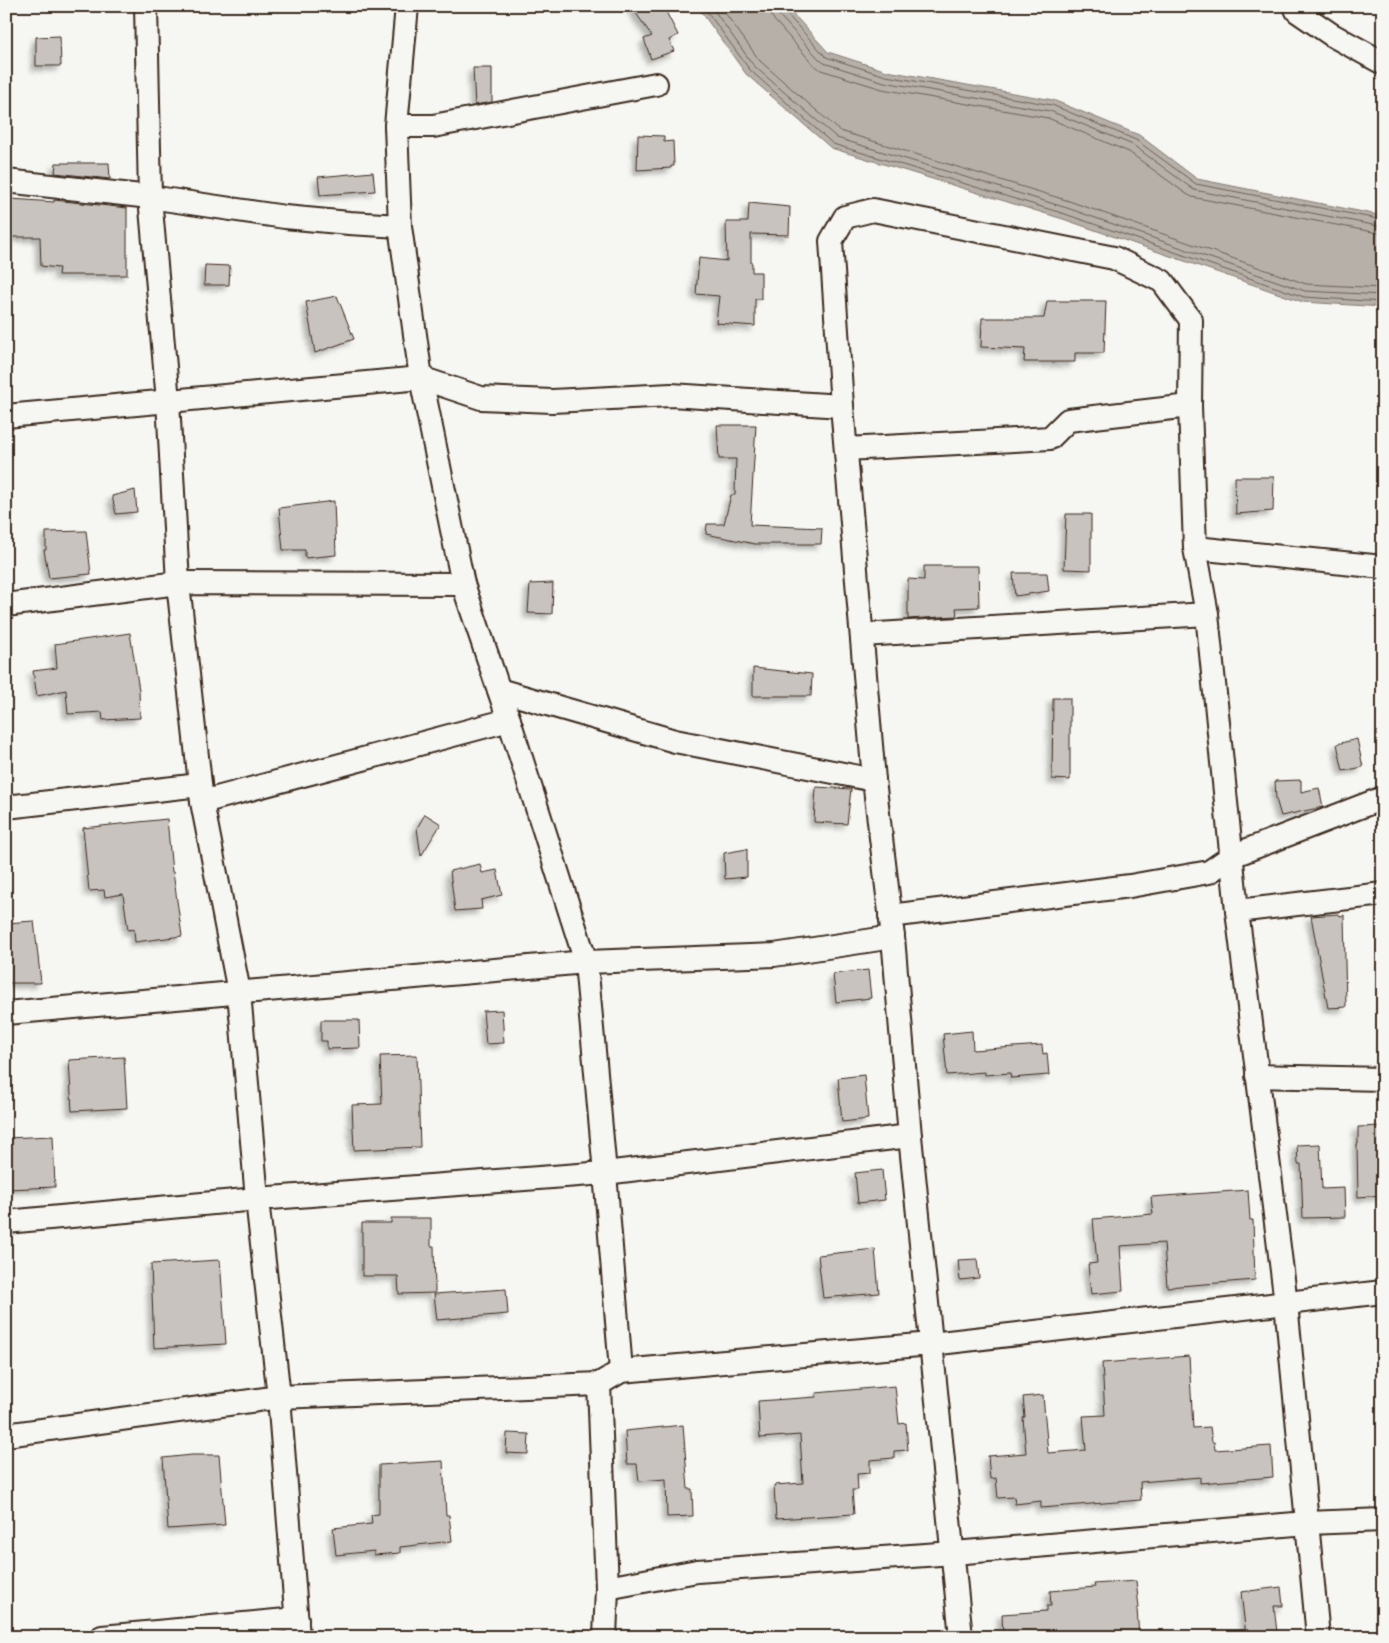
<svg xmlns="http://www.w3.org/2000/svg" width="1389" height="1643" viewBox="0 0 1389 1643" font-family="Sriracha,sans-serif">
  <defs>
    <filter id="shadow"><feDropShadow dx="-4.5" dy="4.5" stdDeviation="2.5" flood-color="#0004"/></filter>
  </defs>
  <rect width="100%" height="100%" fill="#f6f6f2"/>
  <filter id="ink" filterUnits="userSpaceOnUse"><feTurbulence type="fractalNoise" baseFrequency=".02" numOctaves="2"/><feDisplacementMap in="SourceGraphic" scale="10" xChannelSelector="R" yChannelSelector="G"/><feConvolveMatrix kernelMatrix="1 2 1 2 8 2 1 2 1" color-interpolation-filters="sRGB"/></filter>
  <g filter="url(#ink)">
    <path fill="#b6b0a9" stroke="#857a71" d="M 697,6 L 786,6 L 828,52 L 887,71 L 1053,100 L 1139,135 L 1197,179 L 1383,216 L 1383,307 L 1303,302 L 1063,219 L 831,148 L 746,74 Z"/>
    <g fill="none" stroke-linecap="round" stroke-linejoin="round">
      <g stroke="#6c6056" stroke-width="1">
        <path d="M 703,6 L 750,70 L 833,144 L 1065,214 L 1304,297 L 1383,302"/>
        <path d="M 711,6 L 754,66 L 837,138 L 1067,208 L 1305,291 L 1383,295"/>
        <path d="M 720,6 L 760,61 L 840,131 L 1069,201 L 1306,284 L 1383,288"/>
        <path d="M 769,6 L 770,13 L 774,20 L 814,65 L 821,70 L 882,89 L 1048,118 L 1129,152 L 1185,193 L 1192,197 L 1383,234"/>
        <path d="M 777,6 L 779,15 L 819,59 L 824,63 L 884,82 L 1050,111 L 1133,145 L 1194,190 L 1383,227"/>
        <path d="M 783,6 L 784,11 L 826,57 L 886,76 L 1052,105 L 1136,140 L 1196,184 L 1383,220"/>
      </g>
    </g>
    <g fill="#c8c3be" stroke="#3b2a1e" filter="url(#shadow)">
      <path d="M 631,6 L 663,6 L 678,35 L 669,40 L 674,51 L 651,59 L 644,39 L 652,36 Z"/>
      <path d="M 60,36 L 61,66 L 36,66 L 36,37 Z"/>
      <path d="M 473,68 L 492,68 L 492,102 L 475,105 Z"/>
      <path d="M 638,135 L 664,136 L 664,142 L 673,141 L 674,166 L 671,166 L 671,168 L 637,170 Z"/>
      <path d="M 56,163 L 109,163 L 110,179 L 55,173 Z"/>
      <path d="M 373,172 L 375,191 L 320,195 L 318,177 Z"/>
      <path d="M 11,199 L 54,202 L 54,200 L 127,208 L 127,275 L 58,275 L 59,268 L 41,266 L 40,237 L 11,237 Z"/>
      <path d="M 749,203 L 790,207 L 789,235 L 751,234 L 751,263 L 752,263 L 752,272 L 761,272 L 761,299 L 755,299 L 755,326 L 716,323 L 719,296 L 696,294 L 699,258 L 727,261 L 726,222 L 748,222 Z"/>
      <path d="M 205,265 L 230,266 L 229,285 L 204,285 Z"/>
      <path d="M 337,296 L 354,339 L 315,353 L 306,302 Z"/>
      <path d="M 1047,301 L 1106,301 L 1104,353 L 1075,353 L 1075,362 L 1024,362 L 1025,349 L 981,347 L 982,318 L 1044,318 Z"/>
      <path d="M 717,425 L 756,425 L 750,525 L 822,528 L 821,544 L 755,544 L 706,534 L 707,524 L 724,524 L 731,495 L 735,495 L 736,459 L 719,459 Z"/>
      <path d="M 1235,477 L 1274,477 L 1273,511 L 1236,514 Z"/>
      <path d="M 135,490 L 137,512 L 116,514 L 112,496 Z"/>
      <path d="M 334,501 L 336,555 L 305,558 L 305,550 L 283,550 L 279,508 Z"/>
      <path d="M 1066,514 L 1091,514 L 1091,570 L 1064,569 Z"/>
      <path d="M 86,531 L 91,574 L 49,578 L 44,550 L 46,550 L 46,532 Z"/>
      <path d="M 924,566 L 978,566 L 979,607 L 956,608 L 957,616 L 908,619 L 908,579 L 924,580 Z"/>
      <path d="M 1013,573 L 1047,573 L 1049,591 L 1015,596 Z"/>
      <path d="M 553,583 L 552,614 L 528,613 L 530,584 Z"/>
      <path d="M 130,633 L 139,690 L 140,718 L 103,720 L 102,712 L 68,714 L 66,690 L 37,696 L 33,671 L 57,668 L 55,644 Z"/>
      <path d="M 753,668 L 812,674 L 811,696 L 753,696 Z"/>
      <path d="M 1053,698 L 1070,698 L 1070,780 L 1052,779 Z"/>
      <path d="M 1357,739 L 1363,767 L 1343,771 L 1337,744 Z"/>
      <path d="M 1301,780 L 1301,792 L 1319,788 L 1323,807 L 1281,816 L 1276,799 L 1275,781 Z"/>
      <path d="M 816,787 L 851,789 L 847,824 L 814,822 Z"/>
      <path d="M 425,814 L 441,824 L 421,856 L 417,828 Z"/>
      <path d="M 167,819 L 172,872 L 173,872 L 182,936 L 135,942 L 134,929 L 128,930 L 123,894 L 105,897 L 104,890 L 89,891 L 83,828 Z"/>
      <path d="M 747,849 L 747,877 L 725,879 L 724,853 Z"/>
      <path d="M 480,864 L 482,873 L 497,870 L 502,895 L 481,900 L 482,909 L 455,911 L 450,871 Z"/>
      <path d="M 1339,914 L 1340,916 L 1344,915 L 1346,1007 L 1328,1008 L 1311,916 Z"/>
      <path d="M 34,921 L 41,983 L 6,983 L 6,923 Z"/>
      <path d="M 868,970 L 871,998 L 836,1002 L 833,974 Z"/>
      <path d="M 502,1010 L 504,1043 L 486,1044 L 483,1011 Z"/>
      <path d="M 321,1020 L 359,1020 L 360,1048 L 327,1049 L 327,1041 L 321,1041 Z"/>
      <path d="M 972,1031 L 973,1050 L 1042,1045 L 1043,1054 L 1047,1053 L 1049,1075 L 1011,1078 L 1010,1073 L 985,1075 L 985,1072 L 947,1075 L 943,1034 Z"/>
      <path d="M 417,1055 L 420,1147 L 354,1150 L 352,1105 L 382,1104 L 380,1056 Z"/>
      <path d="M 124,1057 L 127,1108 L 72,1111 L 69,1060 Z"/>
      <path d="M 864,1075 L 868,1119 L 842,1122 L 838,1078 Z"/>
      <path d="M 1383,1126 L 1383,1195 L 1358,1197 L 1357,1144 L 1358,1144 L 1358,1127 Z"/>
      <path d="M 53,1136 L 55,1187 L 7,1189 L 6,1138 Z"/>
      <path d="M 1320,1144 L 1322,1189 L 1344,1188 L 1345,1217 L 1303,1218 L 1301,1164 L 1298,1164 L 1297,1145 Z"/>
      <path d="M 882,1170 L 885,1200 L 858,1203 L 855,1173 Z"/>
      <path d="M 1248,1190 L 1250,1220 L 1253,1220 L 1255,1280 L 1167,1287 L 1164,1243 L 1120,1246 L 1123,1291 L 1091,1294 L 1088,1264 L 1097,1263 L 1093,1219 L 1153,1214 L 1151,1197 Z"/>
      <path d="M 391,1218 L 431,1218 L 431,1246 L 434,1246 L 435,1293 L 399,1294 L 398,1276 L 362,1276 L 362,1223 L 391,1223 Z"/>
      <path d="M 875,1249 L 879,1293 L 823,1298 L 818,1255 Z"/>
      <path d="M 977,1259 L 979,1278 L 960,1280 L 958,1260 Z"/>
      <path d="M 220,1260 L 226,1344 L 154,1348 L 151,1264 Z"/>
      <path d="M 506,1289 L 508,1314 L 437,1320 L 434,1294 Z"/>
      <path d="M 1189,1356 L 1193,1428 L 1210,1427 L 1212,1442 L 1214,1442 L 1215,1450 L 1271,1446 L 1273,1477 L 1200,1483 L 1200,1477 L 1140,1482 L 1141,1500 L 1041,1508 L 1041,1501 L 1015,1504 L 1014,1497 L 998,1498 L 996,1478 L 990,1479 L 988,1456 L 1026,1453 L 1023,1418 L 1025,1417 L 1023,1397 L 1043,1395 L 1048,1453 L 1086,1450 L 1083,1416 L 1105,1415 L 1102,1363 Z"/>
      <path d="M 895,1386 L 899,1424 L 906,1423 L 908,1450 L 894,1451 L 894,1458 L 870,1460 L 870,1473 L 857,1474 L 858,1490 L 852,1490 L 854,1514 L 776,1519 L 774,1485 L 803,1483 L 800,1435 L 760,1438 L 758,1401 L 816,1397 L 816,1393 Z"/>
      <path d="M 683,1425 L 688,1489 L 692,1489 L 693,1516 L 667,1517 L 666,1479 L 639,1481 L 637,1464 L 627,1464 L 625,1431 Z"/>
      <path d="M 507,1433 L 529,1434 L 528,1454 L 506,1453 Z"/>
      <path d="M 192,1455 L 219,1455 L 225,1525 L 168,1529 L 163,1458 Z"/>
      <path d="M 443,1461 L 446,1515 L 449,1515 L 452,1541 L 400,1547 L 400,1553 L 374,1555 L 374,1551 L 336,1555 L 333,1528 L 372,1524 L 371,1515 L 379,1514 L 379,1465 Z"/>
      <path d="M 1136,1581 L 1139,1608 L 1137,1609 L 1139,1637 L 1003,1637 L 1002,1614 L 1047,1611 L 1047,1606 L 1051,1606 L 1050,1591 L 1095,1587 L 1094,1584 Z"/>
      <path d="M 1281,1587 L 1283,1606 L 1274,1606 L 1277,1632 L 1246,1635 L 1241,1592 Z"/>
    </g>
    <g fill="none" stroke-linecap="round" stroke-linejoin="round">
      <g stroke="#3b2a1e" stroke-width="26">
        <g id="street">
          <path d="M 146,6 L 150,197 L 168,401 L 178,583 L 202,802 L 239,992 L 257,1199 L 279,1397 L 298,1637"/>
          <path d="M 1295,6 L 1297,11 L 1332,35 L 1383,63"/>
          <path d="M 396,126 L 433,126 L 656,84"/>
          <path d="M 6,181 L 150,197 L 285,217 L 349,223 L 400,226 L 396,126 L 407,6"/>
          <path d="M 400,226 L 421,378 L 463,584 L 509,720 L 586,962 L 605,1173 L 621,1371"/>
          <path d="M 6,416 L 421,378 L 481,398 L 552,401 L 671,395 L 842,406"/>
          <path d="M 846,449 L 1050,438 L 1068,420 L 1190,406"/>
          <path d="M 1195,548 L 1383,567"/>
          <path d="M 6,605 L 178,583 L 463,584"/>
          <path d="M 862,635 L 1207,614"/>
          <path d="M 499,690 L 675,741 L 874,780"/>
          <path d="M 202,802 L 509,720"/>
          <path d="M 6,807 L 200,785"/>
          <path d="M 1237,911 L 1383,894"/>
          <path d="M 890,916 L 1130,886 L 1209,872 L 1232,856 L 1383,798"/>
          <path d="M 6,1013 L 586,962 L 774,955 L 893,937"/>
          <path d="M 1257,1076 L 1383,1079"/>
          <path d="M 6,1222 L 257,1199 L 605,1173 L 910,1136"/>
          <path d="M 599,1384 L 607,1588 L 605,1637"/>
          <path d="M 6,1435 L 279,1397 L 599,1384 L 621,1371 L 931,1344 L 1383,1292"/>
          <path d="M 607,1588 L 697,1571 L 954,1553 L 1307,1523 L 1383,1520"/>
          <path d="M 102,1637 L 297,1619"/>
          <path d="M 961,1637 L 910,1136 L 893,937 L 874,780 L 842,406 L 831,241 L 845,217 L 873,210 L 1114,258 L 1162,281 L 1191,320 L 1190,406 L 1195,548 L 1207,614 L 1237,911 L 1286,1303 L 1318,1637"/>
        </g>
      </g>
      <use href="#street" stroke="#f6f6f2" stroke-width="22"/>
    </g>
  </g>
  <rect width="1389" height="1643" fill="none" stroke="#f6f6f2" stroke-width="25"/>
  <rect x="12" y="12" width="1364" height="1618" fill="none" stroke="#3b2a1e" stroke-width="2" filter="url(#ink)"/>
</svg>
